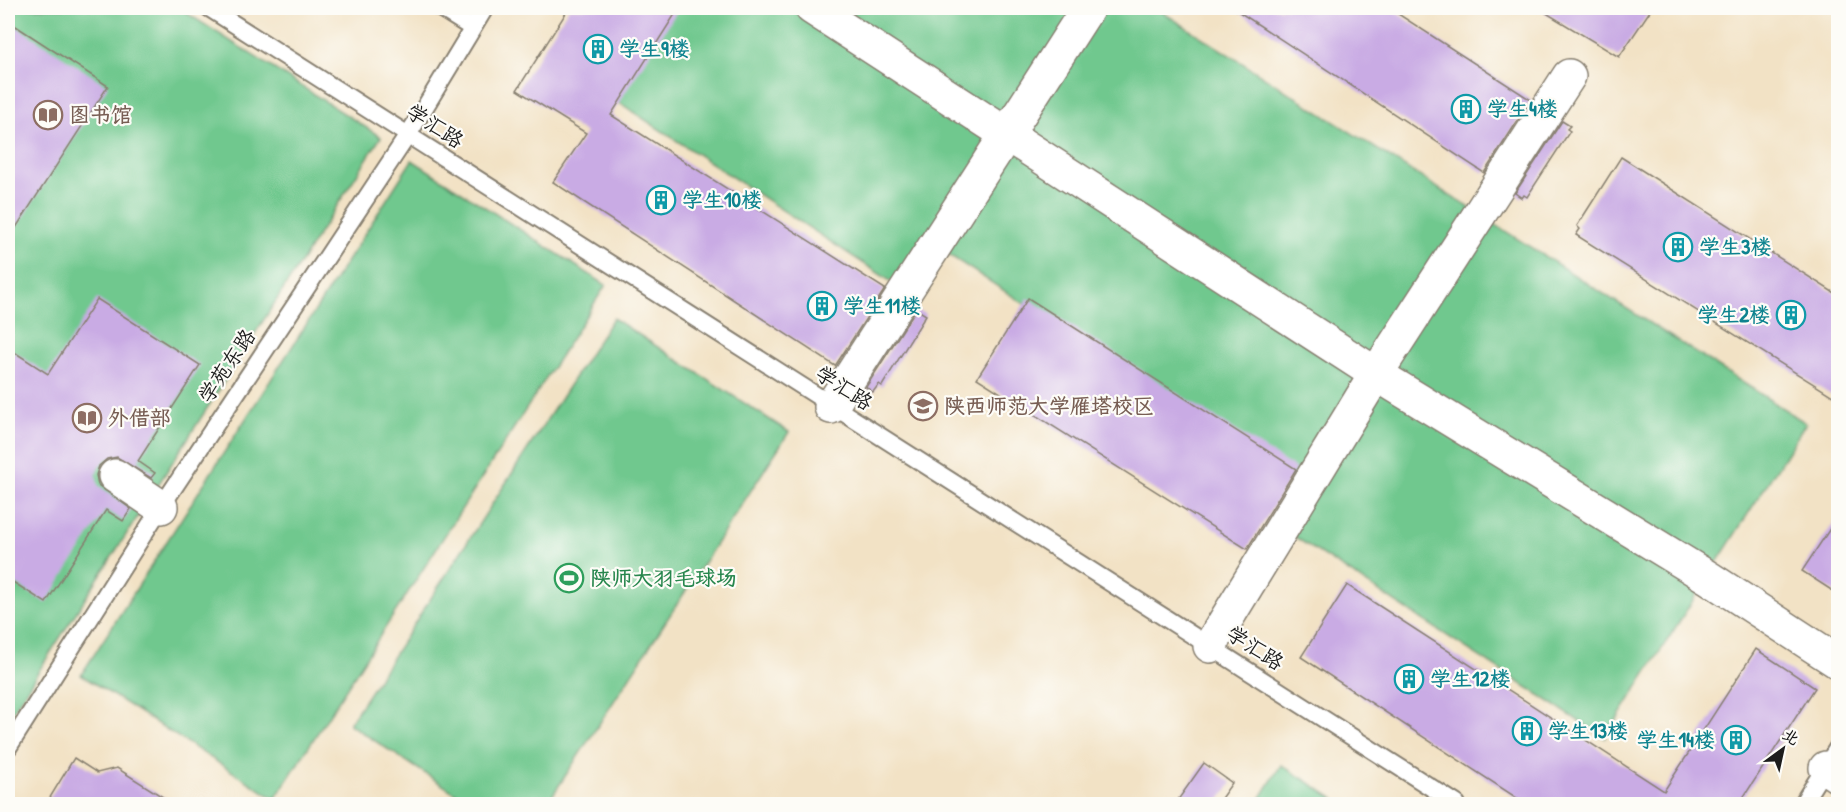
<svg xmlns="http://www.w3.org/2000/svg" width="1846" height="812" viewBox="0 0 1846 812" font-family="'Patrick Hand','LXGW WenKai TC',sans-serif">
  <rect width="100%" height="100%" fill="#fdfcf7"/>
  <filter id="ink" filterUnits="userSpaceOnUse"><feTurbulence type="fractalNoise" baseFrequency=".0167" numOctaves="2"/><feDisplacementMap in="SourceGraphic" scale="12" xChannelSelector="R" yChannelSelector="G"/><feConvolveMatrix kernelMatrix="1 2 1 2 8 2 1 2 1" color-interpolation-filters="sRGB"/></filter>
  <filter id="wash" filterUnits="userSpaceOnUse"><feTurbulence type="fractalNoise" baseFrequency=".008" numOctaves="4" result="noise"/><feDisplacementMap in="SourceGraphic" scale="24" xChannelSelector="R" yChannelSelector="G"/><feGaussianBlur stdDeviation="1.35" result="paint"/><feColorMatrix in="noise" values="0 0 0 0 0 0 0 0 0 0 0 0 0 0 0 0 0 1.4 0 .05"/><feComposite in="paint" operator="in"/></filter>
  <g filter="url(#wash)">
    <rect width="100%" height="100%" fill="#f2e2c5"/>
    <g fill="#70c88e" stroke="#467255" stroke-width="1.5">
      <path d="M 8,8 L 179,8 L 381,137 L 8,719 Z"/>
      <path d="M 636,8 L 1156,8 L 1806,423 L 1605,738 L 1281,528 L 1307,488 L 937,247 L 907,292 L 589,83 Z"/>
      <path d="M 412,160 L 606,285 L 275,799 L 81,675 Z"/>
      <path d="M 613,318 L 789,432 L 547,804 L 472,804 L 349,724 Z"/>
      <path d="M 1281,765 L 1343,804 L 1257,804 Z"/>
    </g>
    <g id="blocks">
      <g fill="#c9abe4">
        <path d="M 569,8 L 679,8 L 611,115 L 885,289 L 835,366 L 553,182 L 586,133 L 517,90 Z"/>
        <path d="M 1233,8 L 1389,8 L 1531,100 L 1484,173 Z"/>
        <path d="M 1538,8 L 1652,8 L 1619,57 Z"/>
        <path d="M 8,21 L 108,86 L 8,240 Z"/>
        <path d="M 1562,121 L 1570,126 L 1567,129 L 1570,131 L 1527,197 L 1524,195 L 1522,198 L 1515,193 Z"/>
        <path d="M 1621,157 L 1839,296 L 1839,400 L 1576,235 L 1580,229 L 1577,226 Z"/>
        <path d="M 1028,298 L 1296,469 L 1247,549 L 977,378 Z"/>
        <path d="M 97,299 L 200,365 L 138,461 L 155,473 L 151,478 L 117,457 L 107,459 L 99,466 L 96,475 L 98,485 L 131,509 L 123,521 L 106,510 L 46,603 L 8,579 L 8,348 L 48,374 Z"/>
        <path d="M 916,309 L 926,315 L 882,386 L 879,384 L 873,392 L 866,387 Z"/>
        <path d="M 1839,515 L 1839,595 L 1802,571 Z"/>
        <path d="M 1347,585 L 1664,791 L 1756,649 L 1815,688 L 1739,804 L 1526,804 L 1301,657 Z"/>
        <path d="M 74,758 L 97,773 L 117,768 L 174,804 L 46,804 Z"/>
        <path d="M 1204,763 L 1232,783 L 1217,804 L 1175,804 Z"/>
      </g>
    </g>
  </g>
  <g filter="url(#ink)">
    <use href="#blocks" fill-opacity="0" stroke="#877f70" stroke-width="1.5"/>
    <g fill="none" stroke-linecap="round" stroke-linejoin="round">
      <g stroke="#877f70" stroke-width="20">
        <g id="lane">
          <path d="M 209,8 L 1457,804"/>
          <path d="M 440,8 L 472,28"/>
          <path d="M 8,748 L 161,507 L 408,135 L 485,8"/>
          <path d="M 1802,804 L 1838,747"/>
        </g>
      </g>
      <g stroke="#877f70" stroke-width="36">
        <g id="street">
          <path d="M 812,8 L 1376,374 L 1709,578 L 1838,662"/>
          <path d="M 831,407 L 1088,8"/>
          <path d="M 115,476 L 161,507"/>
          <path d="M 1210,646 L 1376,374 L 1569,76"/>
          <path d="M 1826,768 L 1838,776"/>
        </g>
      </g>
      <use href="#lane" stroke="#fff" stroke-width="16"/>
      <use href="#street" stroke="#fff" stroke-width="33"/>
    </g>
  </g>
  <defs>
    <g id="building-ring" transform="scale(1.5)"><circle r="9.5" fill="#fdfcf7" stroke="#0f9aa8" stroke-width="1.5"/><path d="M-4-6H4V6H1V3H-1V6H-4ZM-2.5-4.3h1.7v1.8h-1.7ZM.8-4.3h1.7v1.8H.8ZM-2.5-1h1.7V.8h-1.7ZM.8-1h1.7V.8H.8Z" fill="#0f9aa8"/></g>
    <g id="library-ring" transform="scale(1.5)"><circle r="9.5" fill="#fdfcf7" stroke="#8d6e63" stroke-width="1.5"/><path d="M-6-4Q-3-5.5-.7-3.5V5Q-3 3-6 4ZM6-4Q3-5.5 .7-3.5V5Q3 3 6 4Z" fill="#8d6e63"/></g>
    <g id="university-ring" transform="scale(1.5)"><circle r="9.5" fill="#fdfcf7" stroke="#8d6e63" stroke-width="1.5"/><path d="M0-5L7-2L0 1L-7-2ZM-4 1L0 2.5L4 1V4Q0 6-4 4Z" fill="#8d6e63"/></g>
    <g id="stadium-ring" transform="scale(1.5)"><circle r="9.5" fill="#fdfcf7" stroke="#2e9e5b" stroke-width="1.5"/><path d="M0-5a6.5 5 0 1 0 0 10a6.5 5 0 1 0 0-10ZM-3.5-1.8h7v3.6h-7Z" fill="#2e9e5b"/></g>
  </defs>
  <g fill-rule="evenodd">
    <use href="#building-ring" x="598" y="49"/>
    <use href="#building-ring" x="1466" y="109"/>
    <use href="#library-ring" x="48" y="115"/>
    <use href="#building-ring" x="661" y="200"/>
    <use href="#building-ring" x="1678" y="247"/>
    <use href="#building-ring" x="822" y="306"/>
    <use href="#building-ring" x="1791" y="315"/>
    <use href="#university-ring" x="923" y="406"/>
    <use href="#library-ring" x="87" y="418"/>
    <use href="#stadium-ring" x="569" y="578"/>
    <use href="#building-ring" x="1409" y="679"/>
    <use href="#building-ring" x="1527" y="731"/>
    <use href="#building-ring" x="1736" y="740"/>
  </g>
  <g text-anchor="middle" stroke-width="4.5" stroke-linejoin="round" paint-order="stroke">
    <g font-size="21" font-weight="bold" fill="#0d838f" stroke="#fdfcf7" text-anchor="start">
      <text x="619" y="56">学生9楼</text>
      <text x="1487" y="116">学生4楼</text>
      <text x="682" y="207">学生10楼</text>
      <text x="1699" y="254">学生3楼</text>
      <text x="843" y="313">学生11楼</text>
      <text x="1770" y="322" text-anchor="end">学生2楼</text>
      <text x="1430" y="686">学生12楼</text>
      <text x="1548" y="738">学生13楼</text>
      <text x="1715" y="747" text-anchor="end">学生14楼</text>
    </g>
    <g font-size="21" font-weight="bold" fill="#785e54" stroke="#fdfcf7" text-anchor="start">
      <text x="69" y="122">图书馆</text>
      <text x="944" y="413">陕西师范大学雁塔校区</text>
      <text x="108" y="425">外借部</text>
    </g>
    <g font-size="21" fill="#1c1c1c" stroke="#fdfcf7">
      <text transform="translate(435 126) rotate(33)" y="7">学汇路</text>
      <text transform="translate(227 366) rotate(-56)" y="7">学苑东路</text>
      <text transform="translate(844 388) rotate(33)" y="7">学汇路</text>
      <text transform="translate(1255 648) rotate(33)" y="7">学汇路</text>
    </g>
    <g font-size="21" font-weight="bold" fill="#27864d" stroke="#fdfcf7" text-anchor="start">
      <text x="590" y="585">陕师大羽毛球场</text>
    </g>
  </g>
  <rect width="1846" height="812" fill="none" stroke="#fdfcf7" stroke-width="30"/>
  <g transform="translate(1783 749) rotate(33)" stroke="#fdfcf7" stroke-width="4.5" paint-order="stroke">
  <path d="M0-4.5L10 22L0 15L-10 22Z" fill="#1c1c1c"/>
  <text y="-9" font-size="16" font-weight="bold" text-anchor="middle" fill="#1c1c1c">北</text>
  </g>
</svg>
